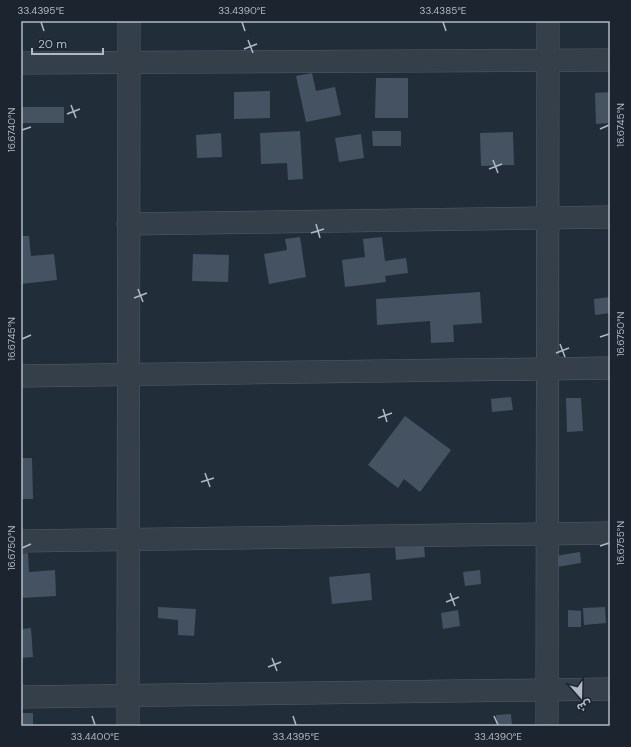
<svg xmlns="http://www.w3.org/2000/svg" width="631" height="747" viewBox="0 0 631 747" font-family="'DM Sans','Noto Sans Arabic',sans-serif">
  <rect width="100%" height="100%" fill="#222d3a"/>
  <g fill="#455261">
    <path d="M 312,73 L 316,91 L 335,87 L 341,115 L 306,122 L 296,76 Z"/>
    <path d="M 376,78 L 408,78 L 408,118 L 375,118 Z"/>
    <path d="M 270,91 L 270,118 L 234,119 L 234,92 Z"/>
    <path d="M 610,92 L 610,123 L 596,124 L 595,93 Z"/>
    <rect x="21" y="107" width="43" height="16"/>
    <path d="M 300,131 L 303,179 L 288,180 L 287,163 L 261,164 L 260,133 Z"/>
    <path d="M 372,131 L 401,131 L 401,146 L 373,146 Z"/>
    <path d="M 513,132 L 514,165 L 481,166 L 480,133 Z"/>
    <path d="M 221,133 L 222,157 L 197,158 L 196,135 Z"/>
    <path d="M 361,134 L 364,158 L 339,162 L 335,138 Z"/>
    <path d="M 21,236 L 29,236 L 31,256 L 54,254 L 57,280 L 21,284 Z"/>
    <path d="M 300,237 L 306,277 L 269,284 L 264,254 L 287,250 L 285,239 Z"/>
    <path d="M 382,237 L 385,261 L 406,258 L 408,273 L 385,276 L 386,282 L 345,287 L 342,260 L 365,257 L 363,239 Z"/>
    <path d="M 193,254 L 229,255 L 228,282 L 192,281 Z"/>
    <path d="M 480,292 L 482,323 L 453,325 L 454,342 L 431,343 L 430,321 L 377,325 L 376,299 Z"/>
    <path d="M 610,297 L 610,313 L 595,315 L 594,299 Z"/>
    <path d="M 511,397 L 513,410 L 492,412 L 491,399 Z"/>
    <path d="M 566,398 L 581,398 L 583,431 L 567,432 Z"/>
    <path d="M 405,416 L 451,450 L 420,492 L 404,479 L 398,488 L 368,465 Z"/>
    <path d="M 21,458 L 32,458 L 33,499 L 21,499 Z"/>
    <path d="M 424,545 L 425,557 L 396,560 L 395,547 Z"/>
    <path d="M 580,552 L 581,563 L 557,567 L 555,556 Z"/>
    <path d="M 28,553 L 29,572 L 55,570 L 56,596 L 21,598 L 21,554 Z"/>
    <path d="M 480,570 L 481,584 L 465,586 L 463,572 Z"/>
    <path d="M 370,573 L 372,600 L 332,604 L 329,577 Z"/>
    <path d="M 158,607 L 196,609 L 194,636 L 178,635 L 178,620 L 158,618 Z"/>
    <path d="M 605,607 L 606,623 L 584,625 L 583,608 Z"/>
    <path d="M 458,610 L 460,626 L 443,629 L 441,613 Z"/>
    <path d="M 568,610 L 581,611 L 581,627 L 568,627 Z"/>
    <path d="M 31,628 L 33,657 L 21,658 L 21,629 Z"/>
    <rect x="21" y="713" width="12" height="13"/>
    <path d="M 511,714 L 512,726 L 497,726 L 496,715 Z"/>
  </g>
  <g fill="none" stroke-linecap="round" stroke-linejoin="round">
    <g stroke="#535c68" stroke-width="23">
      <g id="minor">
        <path d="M 21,63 L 610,60"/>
        <path d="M 128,224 L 610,217"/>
        <path d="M 21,376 L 610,368"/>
        <path d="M 21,541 L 610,533"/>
        <path d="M 21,697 L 610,689"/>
        <path d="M 128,726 L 129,21"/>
        <path d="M 547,726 L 548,21"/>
      </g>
    </g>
    <use href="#minor" stroke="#353f4a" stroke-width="22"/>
  </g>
  <path fill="none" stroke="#b0b9c6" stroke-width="1.5" d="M 41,22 L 44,31M 242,22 L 245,31M 443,22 L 446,31M 248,40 L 253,53M 244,49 L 257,44M 71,105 L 76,118M 67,114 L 80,109M 600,129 L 609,125M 22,130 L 31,127M 493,160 L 498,173M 489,169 L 502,164M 316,224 L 320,238M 311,233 L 324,229M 138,289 L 143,302M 134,298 L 147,293M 600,337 L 609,334M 22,339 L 31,335M 560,344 L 565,357M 556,353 L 569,348M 383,409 L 387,422M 378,418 L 392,413M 205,473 L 210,487M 201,482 L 214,478M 600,546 L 609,543M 22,548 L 31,544M 450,593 L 455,606M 446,602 L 459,597M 272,658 L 277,671M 268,667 L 281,662M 92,716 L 95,725M 293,716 L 296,725M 494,716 L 498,725"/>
  <rect width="631" height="747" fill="none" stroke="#1b242f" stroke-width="44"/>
  <g transform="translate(581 697) rotate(160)" stroke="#1b242f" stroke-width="3" paint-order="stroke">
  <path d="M0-3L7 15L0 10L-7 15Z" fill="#b0b9c6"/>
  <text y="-6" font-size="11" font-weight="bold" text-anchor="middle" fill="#b0b9c6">ش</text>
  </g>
  <path d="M32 48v6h71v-6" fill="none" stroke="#b0b9c6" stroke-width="2"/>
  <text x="38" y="48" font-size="12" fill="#b0b9c6" stroke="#1b242f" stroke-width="3" paint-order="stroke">20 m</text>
  <rect x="22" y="22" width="587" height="703" fill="none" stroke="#b0b9c6" stroke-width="1.5"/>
  <g font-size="10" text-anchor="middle" fill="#b0b9c6">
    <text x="41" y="14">33.4395°E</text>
    <text x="242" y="14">33.4390°E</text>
    <text x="443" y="14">33.4385°E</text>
    <text transform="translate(620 125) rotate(-90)" y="4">16.6745°N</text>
    <text transform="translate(11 130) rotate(-90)" y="4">16.6740°N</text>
    <text transform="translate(620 334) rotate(-90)" y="4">16.6750°N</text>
    <text transform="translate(11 339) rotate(-90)" y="4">16.6745°N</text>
    <text transform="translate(620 543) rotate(-90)" y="4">16.6755°N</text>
    <text transform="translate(11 548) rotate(-90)" y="4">16.6750°N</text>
    <text x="95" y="740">33.4400°E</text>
    <text x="296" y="740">33.4395°E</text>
    <text x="498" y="740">33.4390°E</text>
  </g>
</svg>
